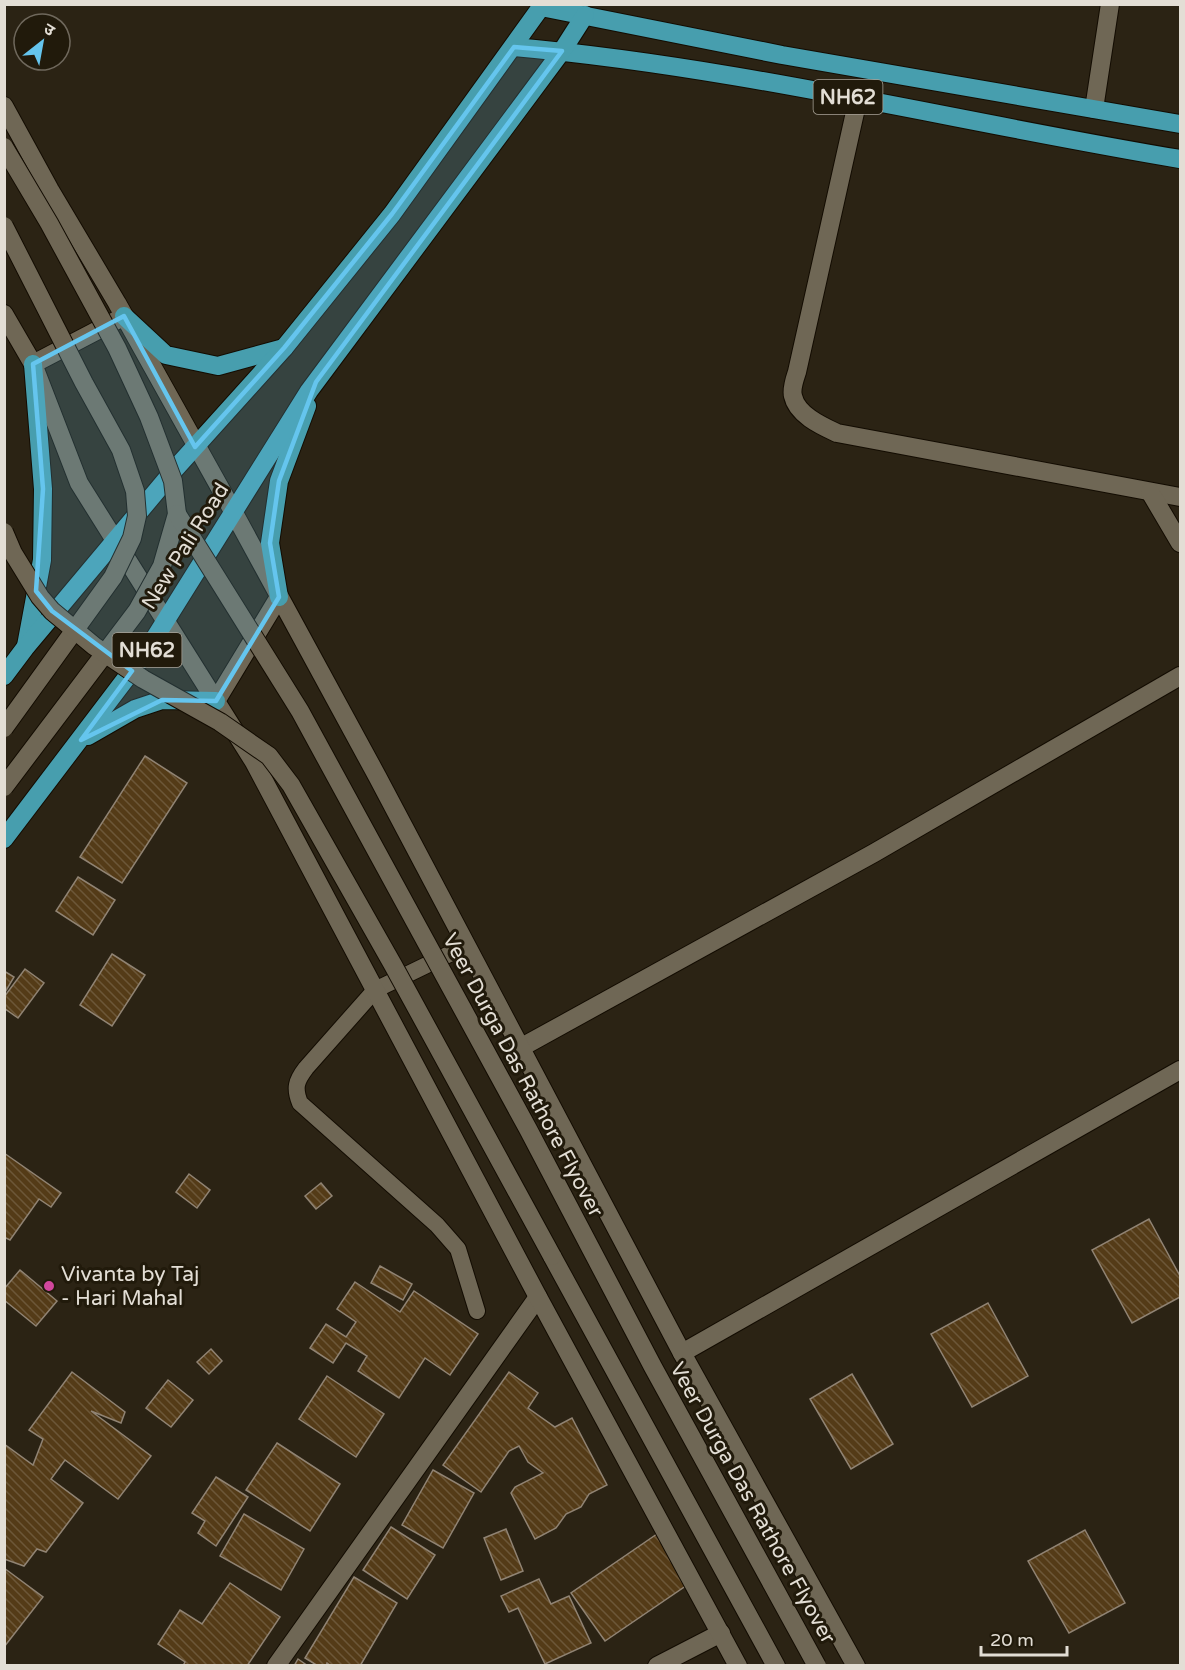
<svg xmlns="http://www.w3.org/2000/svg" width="1185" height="1670" viewBox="0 0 1185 1670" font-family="'Varela Round','Noto Sans Devanagari',sans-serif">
  <defs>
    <pattern id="building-back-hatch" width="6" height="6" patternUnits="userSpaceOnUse" patternTransform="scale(1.5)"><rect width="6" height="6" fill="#543b17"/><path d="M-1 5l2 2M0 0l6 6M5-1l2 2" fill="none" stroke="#6c5738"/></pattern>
  </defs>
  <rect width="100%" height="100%" fill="#2b2314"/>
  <g fill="url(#building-back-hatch)" stroke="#908373" stroke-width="1.5">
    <path d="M 145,756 L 187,783 L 122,883 L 80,857 Z"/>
    <path d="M 78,877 L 115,900 L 93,935 L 56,911 Z"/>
    <path d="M 112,954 L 145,975 L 112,1026 L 80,1005 Z"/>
    <path d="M 25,969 L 44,983 L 18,1018 L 4,1008 L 4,997 Z"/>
    <path d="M 4,971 L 14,977 L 4,994 Z"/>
    <path d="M 4,1153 L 61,1193 L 51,1207 L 39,1199 L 10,1240 L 4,1237 Z"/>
    <path d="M 189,1174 L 210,1190 L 197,1208 L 176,1192 Z"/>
    <path d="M 321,1183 L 332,1196 L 316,1209 L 305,1196 Z"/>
    <path d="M 1149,1219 L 1180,1276 L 1180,1297 L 1132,1323 L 1092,1250 Z"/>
    <path d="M 380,1266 L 412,1284 L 403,1300 L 371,1283 Z"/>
    <path d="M 20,1270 L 57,1301 L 36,1326 L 4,1300 L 4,1289 Z"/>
    <path d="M 355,1282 L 400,1312 L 414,1291 L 478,1334 L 450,1375 L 425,1358 L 399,1398 L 358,1371 L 367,1356 L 346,1343 L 333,1363 L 310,1348 L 326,1324 L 346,1337 L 356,1322 L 337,1309 Z"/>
    <path d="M 988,1303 L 1028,1376 L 972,1407 L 931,1334 Z"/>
    <path d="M 211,1349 L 222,1361 L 209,1374 L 197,1362 Z"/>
    <path d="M 72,1372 L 125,1412 L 121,1423 L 91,1411 L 151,1456 L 118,1499 L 65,1460 L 51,1479 L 83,1503 L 46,1552 L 37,1549 L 24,1566 L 4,1559 L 4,1444 L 33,1465 L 43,1439 L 29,1430 Z"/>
    <path d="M 509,1372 L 538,1393 L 528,1408 L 555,1427 L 572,1418 L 607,1485 L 589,1494 L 581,1507 L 566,1514 L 556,1528 L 535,1539 L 511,1493 L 515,1487 L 543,1473 L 528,1462 L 519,1446 L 509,1451 L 481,1492 L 443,1465 Z"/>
    <path d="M 852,1374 L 893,1444 L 851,1469 L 810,1399 Z"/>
    <path d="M 327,1376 L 384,1414 L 356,1457 L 299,1419 Z"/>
    <path d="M 168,1380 L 193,1400 L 171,1427 L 146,1408 Z"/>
    <path d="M 277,1443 L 340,1484 L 310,1531 L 246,1490 Z"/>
    <path d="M 433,1470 L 474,1493 L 443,1548 L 402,1525 Z"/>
    <path d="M 216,1477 L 248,1497 L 216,1546 L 198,1533 L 205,1521 L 192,1513 Z"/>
    <path d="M 244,1514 L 304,1549 L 281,1590 L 220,1556 Z"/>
    <path d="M 391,1527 L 435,1555 L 407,1599 L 363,1570 Z"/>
    <path d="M 506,1529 L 523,1571 L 501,1580 L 484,1538 Z"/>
    <path d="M 1085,1530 L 1125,1603 L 1069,1633 L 1028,1561 Z"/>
    <path d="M 657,1534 L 690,1583 L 605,1641 L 571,1593 Z"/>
    <path d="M 4,1568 L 43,1597 L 4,1647 Z"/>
    <path d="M 354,1577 L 397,1603 L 360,1666 L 331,1666 L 327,1663 L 326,1666 L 318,1666 L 305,1658 Z"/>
    <path d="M 539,1579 L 551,1604 L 569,1596 L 591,1643 L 545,1664 L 518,1608 L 509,1612 L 501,1596 Z"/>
    <path d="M 230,1583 L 280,1617 L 247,1666 L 185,1666 L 184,1664 L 185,1662 L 158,1644 L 180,1610 L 202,1624 Z"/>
    <path d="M 298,1659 L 308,1666 L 294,1666 Z"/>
  </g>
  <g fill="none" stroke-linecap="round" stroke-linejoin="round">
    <g stroke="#130c02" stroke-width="18">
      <path id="lane" d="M 466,946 L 375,990 L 306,1068 C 296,1081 294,1088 300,1103 L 437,1225 L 458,1249 L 477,1311"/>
    </g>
    <g stroke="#130c02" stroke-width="20">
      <g id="street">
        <path d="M 858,99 L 797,372 C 795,378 791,389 793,396 C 797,415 822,426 837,433 L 1180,497"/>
        <path d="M 1094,109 L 1110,4"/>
        <path d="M 1150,492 L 1180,543"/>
        <path d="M 520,1048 L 874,853 L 1180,676"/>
        <path d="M 682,1353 L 1180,1070"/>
        <path d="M 276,1666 L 538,1297"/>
        <path d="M 657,1666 L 721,1633"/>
      </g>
    </g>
    <g stroke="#130c02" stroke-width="20">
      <g id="secondary">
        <path d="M 4,106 L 50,190 L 117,303 L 234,513 L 377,776 L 682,1353 L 856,1666"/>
        <path d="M 4,314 L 33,364 L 79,483 L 254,762 L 538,1297 L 738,1666"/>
        <path d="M 33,364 L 119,319"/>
        <path d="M 216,701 L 279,597"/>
        <path d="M 552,1256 L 776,1666"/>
      </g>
    </g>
    <g stroke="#130c02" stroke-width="20">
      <g id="highway">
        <path d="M 514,47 C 739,67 958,122 1180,159"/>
        <path d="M 124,316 L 166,355 L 218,366 L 284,348"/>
        <path d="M 279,597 L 270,543 L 279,481 L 307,406"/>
        <path d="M 26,646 L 42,560 L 43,489 L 33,364"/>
        <path d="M 4,676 L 25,648 L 175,469 L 284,348 L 392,214 L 541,7 L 782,55 L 1180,124"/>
        <path d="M 88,736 L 135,709 L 162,700 L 216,701"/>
        <path d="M 4,839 L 146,652 L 309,391 L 562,51 L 585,15"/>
      </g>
    </g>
    <use href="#lane" stroke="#6f6755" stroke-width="16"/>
    <use href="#street" stroke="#6f6755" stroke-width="18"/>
    <use href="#secondary" stroke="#6f6755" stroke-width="18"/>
    <use href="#highway" stroke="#479eae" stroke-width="18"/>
    <g stroke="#130c02" stroke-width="20" stroke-linecap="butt">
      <g id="secondary-bridge">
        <path d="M 4,147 L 49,223 L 117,348 L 149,417 L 173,481 L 177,514 L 162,566 L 137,611 L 4,787"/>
        <path d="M 4,226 L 84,383 L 121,450 L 135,491 L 137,516 L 132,538 L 113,577 L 4,728"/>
        <path d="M 177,514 L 300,711 L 528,1129 L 653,1367 L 817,1666"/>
        <path d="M 4,532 L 13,553 L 40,597 L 52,611 L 94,646 L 143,679 L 220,722 L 269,756 L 291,785 L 393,965 L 552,1256"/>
      </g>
    </g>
    <use href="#secondary-bridge" stroke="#6f6755" stroke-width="18"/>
  </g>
  <path fill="#65c5ee" fill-opacity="0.2" stroke="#65c5ee" stroke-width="4.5" stroke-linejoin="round" d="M 514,47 L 562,51 L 316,382 L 279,481 L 270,543 L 279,597 L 216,701 L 162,700 L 81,740 L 132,671 L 52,611 L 36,591 L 43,489 L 33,364 L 124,316 L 195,447 L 284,348 L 392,214 Z"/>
  <circle fill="#d1479c" stroke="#211a0b" stroke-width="2" cx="49" cy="1286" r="6"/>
  <g text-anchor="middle" stroke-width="6" stroke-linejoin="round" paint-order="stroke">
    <g fill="#211a0b" stroke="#a9a398" stroke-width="1.5">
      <rect x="813.5" y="80" width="69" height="34" rx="4.5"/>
      <rect x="112.5" y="633" width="69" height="34" rx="4.5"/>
    </g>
    <g font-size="20" font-weight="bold" fill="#e3ded5">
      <text x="848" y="104">NH62</text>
      <text x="147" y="657">NH62</text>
    </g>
    <g font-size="21" fill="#e3ded5" stroke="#211a0b">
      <text transform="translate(185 546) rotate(-58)" y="7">New Pali Road</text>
      <text transform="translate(523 1075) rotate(62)" y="7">Veer Durga Das Rathore Flyover</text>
      <text transform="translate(753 1503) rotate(61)" y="7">Veer Durga Das Rathore Flyover</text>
    </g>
    <g font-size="21" fill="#e3ded5" stroke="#211a0b" text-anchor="start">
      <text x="61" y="1281">Vivanta by Taj<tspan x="61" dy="24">- Hari Mahal</tspan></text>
    </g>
  </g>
  <rect width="1185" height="1670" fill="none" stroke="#e3ded5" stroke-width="12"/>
  <g transform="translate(42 42) rotate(31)"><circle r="28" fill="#211a0b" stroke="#6f685c" stroke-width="1.5"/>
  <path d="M0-4.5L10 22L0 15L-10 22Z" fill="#65c5ee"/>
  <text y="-9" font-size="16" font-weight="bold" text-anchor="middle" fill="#e3ded5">उ</text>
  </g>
  <path d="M981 1646v9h86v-9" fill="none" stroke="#e3ded5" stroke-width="3"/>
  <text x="990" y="1646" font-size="18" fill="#e3ded5" stroke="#211a0b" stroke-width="4.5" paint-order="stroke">20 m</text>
</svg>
